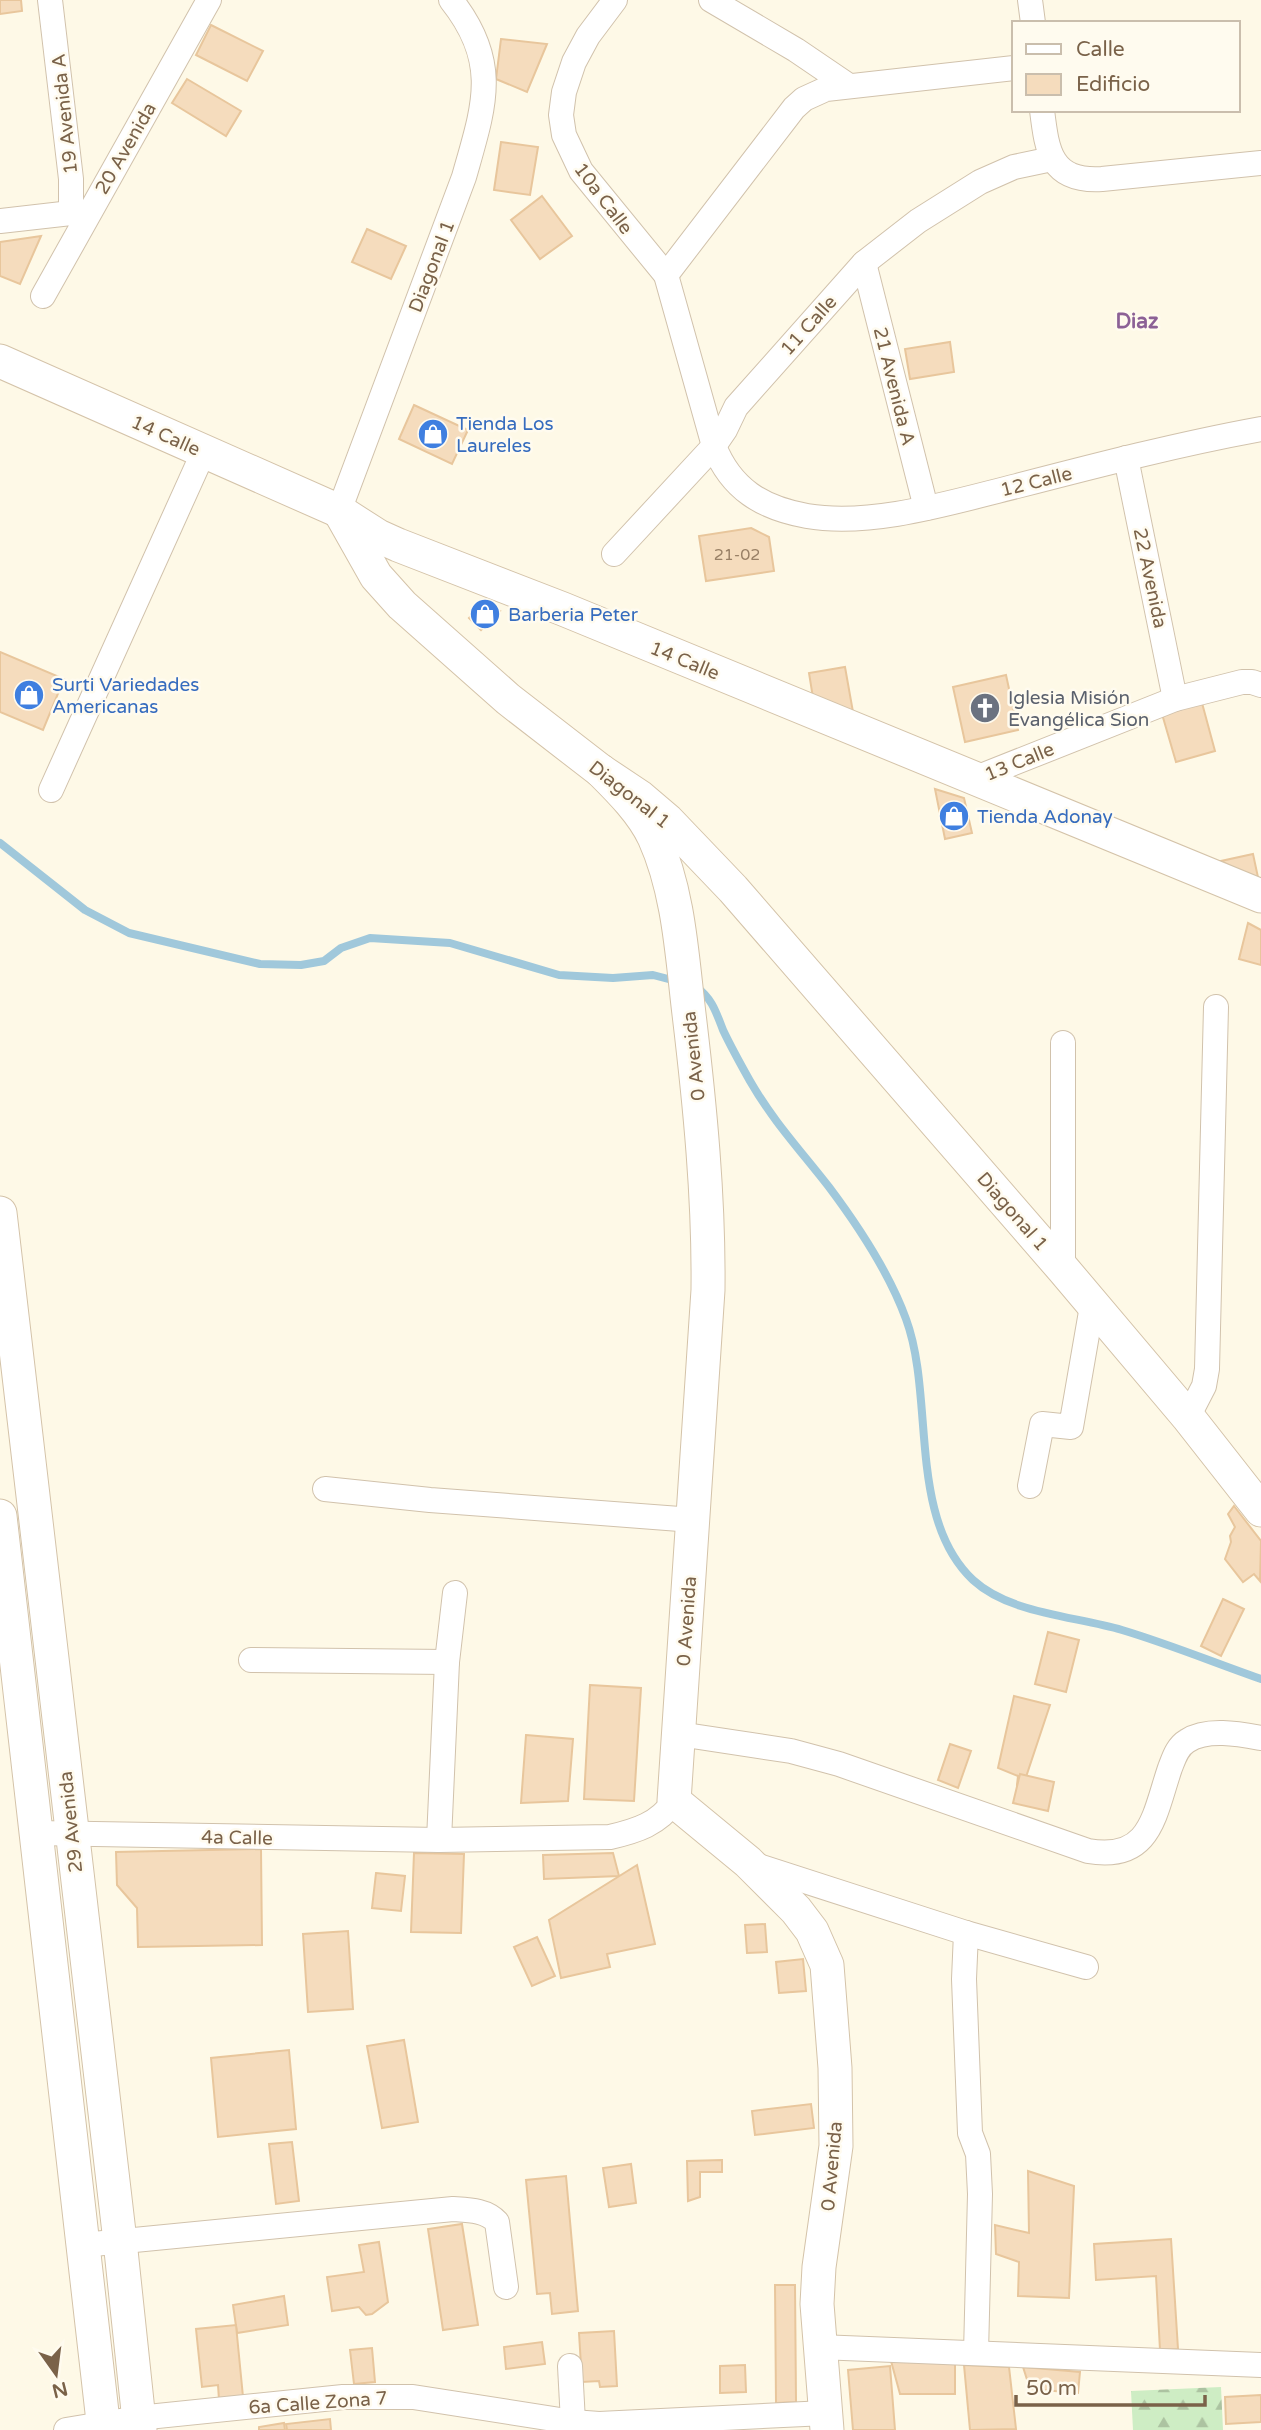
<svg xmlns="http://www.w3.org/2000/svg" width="1261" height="2430" viewBox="0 0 1261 2430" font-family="'Varela Round',sans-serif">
  <defs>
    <pattern id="forest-firs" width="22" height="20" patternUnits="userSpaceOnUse" patternTransform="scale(1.75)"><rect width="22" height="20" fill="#ceedc4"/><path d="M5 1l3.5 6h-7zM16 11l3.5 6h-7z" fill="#acc3a1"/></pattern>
  </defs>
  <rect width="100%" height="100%" fill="#fef9e7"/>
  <path fill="url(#forest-firs)" d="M 1221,2387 L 1223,2430 L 1133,2430 L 1131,2391 Z"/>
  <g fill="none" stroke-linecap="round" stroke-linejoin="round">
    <g stroke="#a0c8db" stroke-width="8">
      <path d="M 0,843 L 85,910 L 129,933 L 260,964 L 301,965 L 324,961 L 341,948 L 370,938 L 450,943 L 559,975 L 613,978 L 653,975 L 676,981"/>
      <path d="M 696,987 C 712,998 716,1012 723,1030 C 731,1047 741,1065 750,1081 C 773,1121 801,1151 829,1187 C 859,1227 889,1272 906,1319 C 935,1397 907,1518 973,1580 C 1010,1614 1075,1616 1122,1630 C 1169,1644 1215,1663 1261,1679"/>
    </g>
  </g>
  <g fill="#f5dcbd" stroke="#e8c69c" stroke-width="2">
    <path d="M 0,0 L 21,0 L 22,11 L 0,14 Z"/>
    <path d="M 211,25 L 263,51 L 247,81 L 196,55 Z"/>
    <path d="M 501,39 L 547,44 L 527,92 L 496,79 Z"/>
    <path d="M 187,79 L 241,111 L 226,136 L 172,103 Z"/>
    <path d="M 501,142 L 538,147 L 530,195 L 494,190 Z"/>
    <path d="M 542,196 L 572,236 L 540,259 L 511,220 Z"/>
    <path d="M 367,229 L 406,246 L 391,279 L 352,262 Z"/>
    <path d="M 41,236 L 20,284 L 0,276 L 0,242 Z"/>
    <path d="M 950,342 L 954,372 L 910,379 L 905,349 Z"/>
    <path d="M 414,405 L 468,430 L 452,464 L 399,439 Z"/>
    <path d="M 751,528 L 769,537 L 774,571 L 706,581 L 699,536 Z"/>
    <path d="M 485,602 L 500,611 L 481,630 L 469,618 Z"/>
    <path d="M 0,652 L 64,679 L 43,730 L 0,712 Z"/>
    <path d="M 845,667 L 853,712 L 814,704 L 809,673 Z"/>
    <path d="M 1006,675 L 1018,730 L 965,742 L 953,687 Z"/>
    <path d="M 1202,703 L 1215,751 L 1176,762 L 1162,714 Z"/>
    <path d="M 935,789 L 964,798 L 972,833 L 945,839 Z"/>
    <path d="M 1253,854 L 1259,882 L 1221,861 Z"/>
    <path d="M 1248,923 L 1261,930 L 1261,965 L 1239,959 Z"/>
    <path d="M 1234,1506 L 1261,1541 L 1260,1581 L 1254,1574 L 1243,1582 L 1225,1559 L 1231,1542 L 1230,1536 L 1235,1527 L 1228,1514 Z"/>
    <path d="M 1223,1599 L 1244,1609 L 1221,1656 L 1201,1646 Z"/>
    <path d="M 1048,1632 L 1079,1640 L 1066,1692 L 1035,1684 Z"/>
    <path d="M 590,1685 L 641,1688 L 634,1801 L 584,1799 Z"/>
    <path d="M 1014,1696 L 1050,1705 L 1023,1786 L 1017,1785 L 1018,1776 L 998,1768 Z"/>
    <path d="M 526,1735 L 573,1739 L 568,1801 L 521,1803 Z"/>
    <path d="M 950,1744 L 971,1751 L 958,1788 L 938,1780 Z"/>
    <path d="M 1020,1774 L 1054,1782 L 1048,1811 L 1013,1803 Z"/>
    <path d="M 261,1849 L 262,1945 L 138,1947 L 137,1908 L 117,1885 L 116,1852 Z"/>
    <path d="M 414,1853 L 464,1854 L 461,1933 L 411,1932 Z"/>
    <path d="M 613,1853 L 619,1876 L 544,1879 L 543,1855 Z"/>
    <path d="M 637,1865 L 655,1944 L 607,1954 L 610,1967 L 561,1978 L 549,1920 Z"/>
    <path d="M 376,1873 L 405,1876 L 401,1911 L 372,1908 Z"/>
    <path d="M 765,1924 L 767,1952 L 747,1953 L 745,1925 Z"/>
    <path d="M 348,1931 L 353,2009 L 308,2012 L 303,1934 Z"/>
    <path d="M 537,1937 L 555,1976 L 532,1986 L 514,1947 Z"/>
    <path d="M 803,1959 L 806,1991 L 779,1993 L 776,1962 Z"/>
    <path d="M 404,2040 L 418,2122 L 382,2128 L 367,2046 Z"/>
    <path d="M 289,2050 L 296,2129 L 218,2137 L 211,2058 Z"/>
    <path d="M 811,2104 L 814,2128 L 755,2135 L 752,2111 Z"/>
    <path d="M 292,2142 L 299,2201 L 276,2204 L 269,2144 Z"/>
    <path d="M 722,2160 L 722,2172 L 700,2172 L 700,2197 L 688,2201 L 687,2161 Z"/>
    <path d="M 631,2164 L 636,2203 L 609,2207 L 603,2168 Z"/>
    <path d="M 1028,2171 L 1074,2186 L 1069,2298 L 1018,2296 L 1019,2262 L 996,2254 L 995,2225 L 1029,2233 Z"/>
    <path d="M 566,2176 L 578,2311 L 552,2314 L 550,2293 L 537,2294 L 526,2180 Z"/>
    <path d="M 462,2224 L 478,2325 L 443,2330 L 428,2229 Z"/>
    <path d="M 1171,2239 L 1178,2349 L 1160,2350 L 1156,2276 L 1096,2280 L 1094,2244 Z"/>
    <path d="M 379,2242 L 388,2302 L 372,2314 L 366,2315 L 359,2307 L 332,2311 L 327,2277 L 364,2272 L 359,2245 Z"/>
    <path d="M 775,2285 L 795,2285 L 796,2402 L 776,2403 Z"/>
    <path d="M 284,2296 L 288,2325 L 237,2333 L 233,2305 Z"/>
    <path d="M 236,2325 L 243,2397 L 219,2400 L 218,2385 L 202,2387 L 196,2329 Z"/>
    <path d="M 614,2331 L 617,2386 L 600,2387 L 599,2381 L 582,2382 L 579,2333 Z"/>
    <path d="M 542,2342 L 545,2364 L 506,2369 L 504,2347 Z"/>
    <path d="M 372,2348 L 375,2382 L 354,2384 L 350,2350 Z"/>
    <path d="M 891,2361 L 955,2361 L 955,2394 L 900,2394 Z"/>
    <path d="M 745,2365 L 746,2392 L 720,2393 L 720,2366 Z"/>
    <path d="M 964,2365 L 1009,2367 L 1016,2429 L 970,2430 Z"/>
    <path d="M 890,2366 L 895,2430 L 853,2430 L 848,2370 Z"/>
    <path d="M 1023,2367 L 1080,2372 L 1078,2393 L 1030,2389 Z"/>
    <path d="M 1261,2395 L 1261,2422 L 1226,2424 L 1225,2397 Z"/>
    <path d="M 330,2419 L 331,2430 L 287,2430 L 286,2424 Z"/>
    <path d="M 284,2423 L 285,2430 L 259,2430 L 259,2427 Z"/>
  </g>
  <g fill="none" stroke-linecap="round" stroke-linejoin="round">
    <g stroke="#d1c2ac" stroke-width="26">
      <g id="street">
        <path d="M 50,0 L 71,179 L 71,213 L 84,220"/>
        <path d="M 615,0 L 588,36 L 574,62 L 564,92 L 561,115 L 564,135 L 581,171 L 666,275 L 714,446 C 731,489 762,508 807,516 C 873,527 952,502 1017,486 C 1098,465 1179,444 1261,429"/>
        <path d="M 711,0 L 796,50 L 849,86"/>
        <path d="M 1030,0 L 1033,23"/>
        <path d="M 1042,110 C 1047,152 1051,182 1102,179 L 1261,163"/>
        <path d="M 0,221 L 71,213"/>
        <path d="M 864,263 L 926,508"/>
        <path d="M 666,275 L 794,108 L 804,99 L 826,89 L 1014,68"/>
        <path d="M 43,296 L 209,0"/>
        <path d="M 1126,458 L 1175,699"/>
        <path d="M 339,511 L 464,177 C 484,106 501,63 451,0"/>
        <path d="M 614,554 L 714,446 L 725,430 L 736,407 L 864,263 L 918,221 L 980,182 L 1014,167 L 1052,159"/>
        <path d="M 976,778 L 1175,699 L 1242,682 L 1252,682 L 1261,685"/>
        <path d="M 51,790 L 204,451"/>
        <path d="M 1063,1269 L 1063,1043"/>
        <path d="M 1188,1417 L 1204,1386 L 1207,1369 L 1216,1007"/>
        <path d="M 1030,1486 L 1042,1424 L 1071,1427 L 1092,1306"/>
        <path d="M 325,1489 L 430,1500 L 693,1520"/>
        <path d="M 251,1660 L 447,1662"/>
        <path d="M 679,1734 L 791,1751 L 839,1764 L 1088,1851 C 1151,1862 1154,1815 1170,1768 C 1174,1758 1177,1747 1187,1741 C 1207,1728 1239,1734 1261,1738"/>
        <path d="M 36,1833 L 439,1840 L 610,1837 C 636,1831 659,1824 674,1801"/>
        <path d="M 439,1840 L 447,1662 L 455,1593"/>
        <path d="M 752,1864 L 966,1933 L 1086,1967"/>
        <path d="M 966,1933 L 964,1979 L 970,2133 L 978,2154 L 980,2194 L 976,2353"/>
        <path d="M 83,2245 L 453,2209 C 469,2210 486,2210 497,2222 L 506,2287"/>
        <path d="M 819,2347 L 1261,2365"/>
        <path d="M 570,2366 L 573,2422"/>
        <path d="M 66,2430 L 138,2418 L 343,2397 L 413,2397 L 573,2422 L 599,2424 L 826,2413"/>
      </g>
    </g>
    <g stroke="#d4c3a9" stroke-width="35">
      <g id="secondary">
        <path d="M 0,361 L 339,511 L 378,536 L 398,545 L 563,609 L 1261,896"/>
        <path d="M 341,514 L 376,576 L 402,605 L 508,699 L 601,771 L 640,797 L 667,820 L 733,889 L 1063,1269 L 1188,1417 L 1261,1510"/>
        <path d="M 601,771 C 621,791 642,812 654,837 C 679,892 682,956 689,1014 C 700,1106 709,1198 708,1290 L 674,1801 L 748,1862 L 796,1910 L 812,1931 L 827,1965 L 835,2068 L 836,2146 L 819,2267 L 817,2304 L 827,2430"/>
        <path d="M 0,1213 L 120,2241 L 140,2430"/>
        <path d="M 0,1516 L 104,2430"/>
      </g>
    </g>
    <use href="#street" stroke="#fff" stroke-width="24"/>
    <use href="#secondary" stroke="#fff" stroke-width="33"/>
  </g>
  <defs>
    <g id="shop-disc" transform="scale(1.575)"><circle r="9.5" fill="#3f7fe0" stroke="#fffbef"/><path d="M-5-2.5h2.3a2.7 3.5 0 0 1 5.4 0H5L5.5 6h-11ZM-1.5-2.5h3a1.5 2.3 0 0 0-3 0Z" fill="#fff"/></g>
    <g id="church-disc" transform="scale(1.575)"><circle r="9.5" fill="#6b7280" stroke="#fffbef"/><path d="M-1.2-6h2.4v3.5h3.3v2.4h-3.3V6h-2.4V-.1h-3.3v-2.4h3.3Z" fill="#fff"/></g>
  </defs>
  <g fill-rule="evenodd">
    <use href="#shop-disc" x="433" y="434"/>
    <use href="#shop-disc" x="485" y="614"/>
    <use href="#shop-disc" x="29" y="695"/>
    <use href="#church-disc" x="985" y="708"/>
    <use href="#shop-disc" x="954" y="816"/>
  </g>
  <g text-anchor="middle" stroke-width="5" stroke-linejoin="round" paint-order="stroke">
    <g font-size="16" fill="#998066">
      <text x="737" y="560">21-02</text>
    </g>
    <g font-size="19" fill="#7a6249" stroke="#fffbef">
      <text transform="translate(64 114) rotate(-96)" y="7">19 Avenida A</text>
      <text transform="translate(125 148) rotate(-60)" y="7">20 Avenida</text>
      <text transform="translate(604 198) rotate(53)" y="7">10a Calle</text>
      <text transform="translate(431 266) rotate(-69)" y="7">Diagonal 1</text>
      <text transform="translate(808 325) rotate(-48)" y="7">11 Calle</text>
      <text transform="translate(895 386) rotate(76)" y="7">21 Avenida A</text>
      <text transform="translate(166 435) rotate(24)" y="7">14 Calle</text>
      <text transform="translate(1036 481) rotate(-14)" y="7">12 Calle</text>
      <text transform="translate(1151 578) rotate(78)" y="7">22 Avenida</text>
      <text transform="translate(685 660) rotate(22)" y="7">14 Calle</text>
      <text transform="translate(1019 761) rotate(-22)" y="7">13 Calle</text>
      <text transform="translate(630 794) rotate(38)" y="7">Diagonal 1</text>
      <text transform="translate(693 1056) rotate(-96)" y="7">0 Avenida</text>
      <text transform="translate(1013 1211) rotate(49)" y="7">Diagonal 1</text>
      <text transform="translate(686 1621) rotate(-86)" y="7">0 Avenida</text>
      <text transform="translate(70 1822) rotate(-96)" y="7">29 Avenida</text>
      <text transform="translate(237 1837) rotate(1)" y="7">4a Calle</text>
      <text transform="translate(831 2166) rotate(-85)" y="7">0 Avenida</text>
      <text transform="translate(318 2402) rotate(-4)" y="7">6a Calle Zona 7</text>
    </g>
    <g font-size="19" fill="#366cbe" stroke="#fffbef" text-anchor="start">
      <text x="456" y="430">Tienda Los<tspan x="456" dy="22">Laureles</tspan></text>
      <text x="508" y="621">Barberia Peter</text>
      <text x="52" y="691">Surti Variedades<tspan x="52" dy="22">Americanas</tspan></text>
      <text x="977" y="823">Tienda Adonay</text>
    </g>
    <g font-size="19" fill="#5b616d" stroke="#fffbef" text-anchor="start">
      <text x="1008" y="704">Iglesia Misión<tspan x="1008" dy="22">Evangélica Sion</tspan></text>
    </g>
    <g font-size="21" font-weight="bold" fill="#8c6196" stroke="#fffbef">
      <text x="1137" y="328">Diaz</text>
    </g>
  </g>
  <rect x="1012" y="21" width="228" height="91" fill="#fffbef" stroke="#cabead" stroke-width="2"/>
  <rect x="1026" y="44" width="35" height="10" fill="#ffffff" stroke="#cabead" stroke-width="2"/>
  <text x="1076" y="56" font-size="21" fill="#7a6249">Calle</text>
  <rect x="1026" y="74" width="35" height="21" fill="#f5dcbd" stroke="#cabead" stroke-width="2"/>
  <text x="1076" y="91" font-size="21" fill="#7a6249">Edificio</text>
  <g transform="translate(56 2374) rotate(166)" stroke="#fffbef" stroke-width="5" paint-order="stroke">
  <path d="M0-5L12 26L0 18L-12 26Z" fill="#7a6249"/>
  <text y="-10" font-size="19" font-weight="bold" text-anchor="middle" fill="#7a6249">N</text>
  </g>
  <path d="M1016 2395v10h189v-10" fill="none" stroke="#7a6249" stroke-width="3.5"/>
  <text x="1026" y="2395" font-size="21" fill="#7a6249" stroke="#fffbef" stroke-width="5" paint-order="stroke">50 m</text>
</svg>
